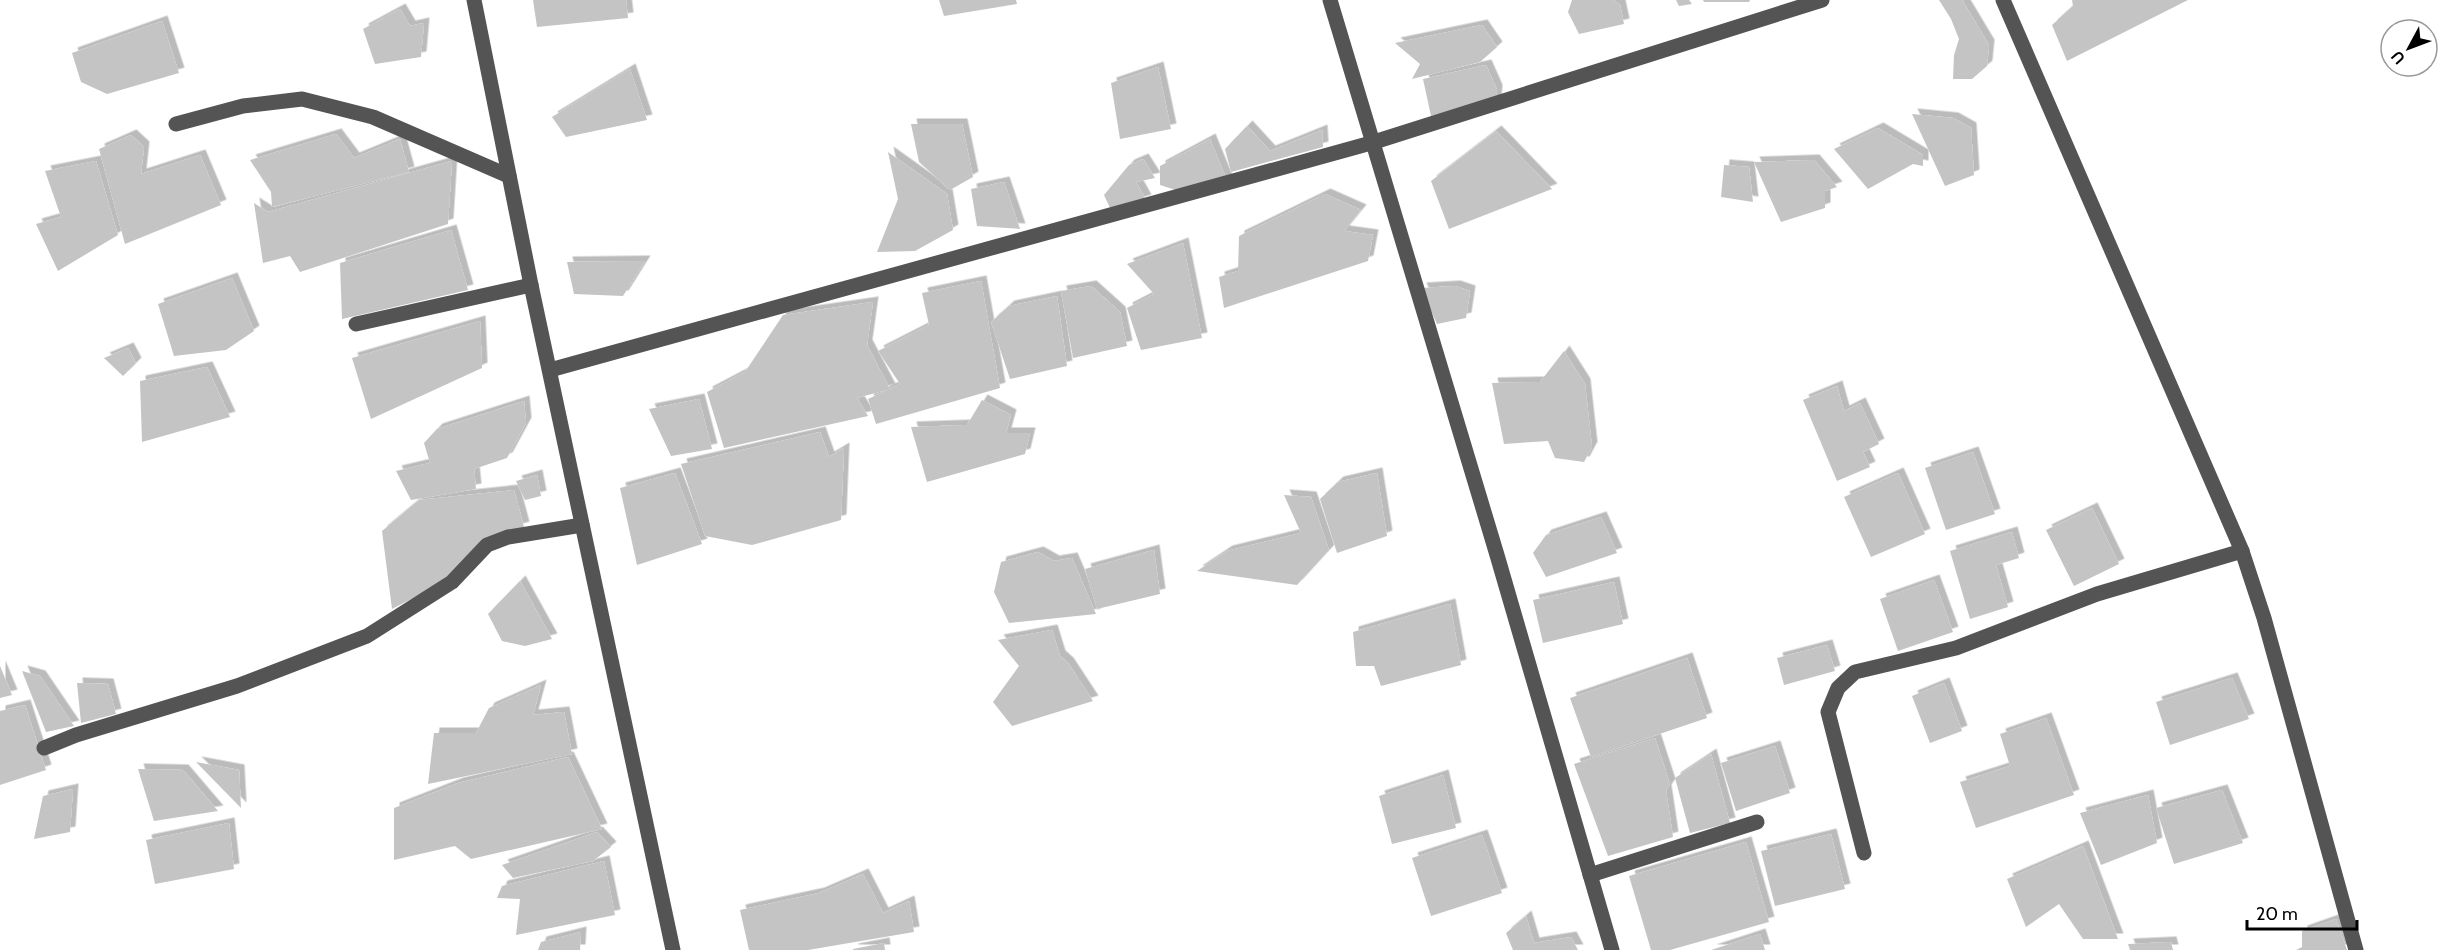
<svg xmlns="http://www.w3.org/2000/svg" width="2457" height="950" viewBox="0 0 2457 950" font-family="Cabin,sans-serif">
  <defs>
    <filter id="shadow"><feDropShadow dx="5.5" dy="-5.5" stdDeviation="0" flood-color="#0004"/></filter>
  </defs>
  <rect width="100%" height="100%" fill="#fff"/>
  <g fill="#c4c4c4" filter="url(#shadow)">
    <path d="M 533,0 L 626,0 L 628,18 L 537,27 Z"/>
    <path d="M 939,0 L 1016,0 L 1017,4 L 944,16 Z"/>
    <path d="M 1572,0 L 1613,0 L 1620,5 L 1624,24 L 1579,34 L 1568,12 Z"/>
    <path d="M 1676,0 L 1689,0 L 1692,4 L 1679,6 Z"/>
    <path d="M 1703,0 L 1750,0 L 1749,2 L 1704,2 Z"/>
    <path d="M 1939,0 L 1962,0 L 1989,45 L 1987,66 L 1972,79 L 1953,79 L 1954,55 L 1959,39 L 1951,19 Z"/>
    <path d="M 2072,0 L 2188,0 L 2067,61 L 2052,25 L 2073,6 Z"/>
    <path d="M 400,9 L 410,26 L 424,23 L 421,57 L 375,64 L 363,29 Z"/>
    <path d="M 162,21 L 179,73 L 107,94 L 81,82 L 72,53 Z"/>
    <path d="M 1482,25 L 1497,47 L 1480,62 L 1412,79 L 1420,64 L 1395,43 Z"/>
    <path d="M 1486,65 L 1497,90 L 1496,103 L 1431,116 L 1423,79 Z"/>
    <path d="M 1158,67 L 1171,129 L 1120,139 L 1111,83 Z"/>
    <path d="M 630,69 L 647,120 L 566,137 L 552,117 Z"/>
    <path d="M 1912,114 L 1953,118 L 1971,128 L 1974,175 L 1945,186 Z"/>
    <path d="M 911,124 L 962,124 L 973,177 L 950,190 L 919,162 Z"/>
    <path d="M 1247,126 L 1270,151 L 1322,130 L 1323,147 L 1231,172 L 1225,149 Z"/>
    <path d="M 1878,128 L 1923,155 L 1923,166 L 1913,164 L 1868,189 L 1834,149 Z"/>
    <path d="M 1496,131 L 1552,189 L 1449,229 L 1431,181 Z"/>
    <path d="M 336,134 L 354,158 L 400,139 L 409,172 L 272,207 L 271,192 L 250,160 Z"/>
    <path d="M 131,135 L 144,147 L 141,174 L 200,155 L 221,205 L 125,244 L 99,149 Z"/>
    <path d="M 1210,139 L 1228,183 L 1179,191 L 1160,185 L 1160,166 Z"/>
    <path d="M 888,152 L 947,194 L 953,230 L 915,251 L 877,252 L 898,199 Z"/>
    <path d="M 1143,159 L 1155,178 L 1136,182 L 1146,200 L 1111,210 L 1104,195 L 1129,165 Z"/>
    <path d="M 1814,160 L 1837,187 L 1825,191 L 1825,208 L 1781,222 L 1754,162 Z"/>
    <path d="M 96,161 L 118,235 L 58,271 L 36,224 L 61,217 L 45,171 Z"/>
    <path d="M 452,161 L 448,224 L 300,272 L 290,256 L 263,263 L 254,203 L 268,212 Z"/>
    <path d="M 1724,165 L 1749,167 L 1753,202 L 1721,197 Z"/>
    <path d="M 1004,182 L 1020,229 L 977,226 L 971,189 Z"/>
    <path d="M 1325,194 L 1361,210 L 1344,231 L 1373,235 L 1368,261 L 1224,308 L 1219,277 L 1238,271 L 1239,236 Z"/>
    <path d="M 451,230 L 468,290 L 342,319 L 340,263 Z"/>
    <path d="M 1183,243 L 1202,338 L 1141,350 L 1127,308 L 1154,294 L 1127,264 Z"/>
    <path d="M 645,261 L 623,296 L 574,294 L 567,262 Z"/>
    <path d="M 232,278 L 254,331 L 226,350 L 174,356 L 158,304 Z"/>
    <path d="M 981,281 L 1000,388 L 876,424 L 868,399 L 900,384 L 878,351 L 929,325 L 922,293 Z"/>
    <path d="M 1091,286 L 1120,312 L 1127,346 L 1073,358 L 1061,291 Z"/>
    <path d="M 1455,286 L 1470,291 L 1466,318 L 1437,324 L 1421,288 Z"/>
    <path d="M 1057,296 L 1067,366 L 1010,379 L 991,322 L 1009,306 Z"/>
    <path d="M 873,302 L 867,345 L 890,389 L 857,398 L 868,416 L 724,448 L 707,392 L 745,372 L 783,315 Z"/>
    <path d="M 480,321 L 482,368 L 371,419 L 352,358 Z"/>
    <path d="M 128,348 L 136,363 L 123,376 L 104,358 Z"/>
    <path d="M 1564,351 L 1585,384 L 1592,447 L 1584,462 L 1555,458 L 1548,441 L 1504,444 L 1492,383 L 1540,382 Z"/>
    <path d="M 207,367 L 230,417 L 142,442 L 140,381 Z"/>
    <path d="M 1837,386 L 1844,411 L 1860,403 L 1879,444 L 1863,452 L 1870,467 L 1837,481 L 1803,400 Z"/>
    <path d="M 699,399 L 712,449 L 671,456 L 649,409 Z"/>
    <path d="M 982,400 L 1011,415 L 1006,433 L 1030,433 L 1025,454 L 927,482 L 911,427 L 967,425 Z"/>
    <path d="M 524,401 L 526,423 L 507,458 L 474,469 L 476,489 L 411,500 L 396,471 L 430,463 L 424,443 L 437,429 Z"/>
    <path d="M 820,432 L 829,457 L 844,448 L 841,520 L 752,545 L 705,536 L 681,464 Z"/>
    <path d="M 1973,452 L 1995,514 L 1946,530 L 1925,468 Z"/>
    <path d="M 675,473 L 702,544 L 637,565 L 620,488 Z"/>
    <path d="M 1377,473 L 1387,536 L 1337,553 L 1320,499 L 1338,482 Z"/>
    <path d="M 1898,473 L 1925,534 L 1871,557 L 1844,497 Z"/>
    <path d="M 537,475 L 541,496 L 525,500 L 516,481 Z"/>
    <path d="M 514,490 L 524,527 L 482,539 L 444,582 L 392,609 L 382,531 L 419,500 Z"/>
    <path d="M 1284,495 L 1311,497 L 1329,550 L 1297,585 L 1197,571 L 1227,551 L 1301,533 Z"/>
    <path d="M 2092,508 L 2119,564 L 2074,586 L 2046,530 Z"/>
    <path d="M 1601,517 L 1617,553 L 1546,577 L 1533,553 L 1546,535 Z"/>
    <path d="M 2012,532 L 2019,558 L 1996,565 L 2008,607 L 1970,619 L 1950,551 Z"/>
    <path d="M 1154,550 L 1160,594 L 1097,609 L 1085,569 Z"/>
    <path d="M 1038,552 L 1054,561 L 1072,558 L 1096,614 L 1009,623 L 994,592 L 1001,562 Z"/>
    <path d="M 1934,580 L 1953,632 L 1898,651 L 1880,599 Z"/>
    <path d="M 520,581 L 552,639 L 525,646 L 502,641 L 488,614 Z"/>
    <path d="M 1614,582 L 1623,624 L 1543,643 L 1533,600 Z"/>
    <path d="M 1450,604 L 1461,665 L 1381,686 L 1374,666 L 1356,666 L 1353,632 Z"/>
    <path d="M 1052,630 L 1060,656 L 1068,663 L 1093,701 L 1012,726 L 993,702 L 1019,666 L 998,640 Z"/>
    <path d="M 1827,645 L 1835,671 L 1784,685 L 1777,658 Z"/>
    <path d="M 1687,658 L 1707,718 L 1591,757 L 1570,698 Z"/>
    <path d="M 0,666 L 12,695 L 0,698 Z"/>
    <path d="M 22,671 L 40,676 L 74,726 L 46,732 Z"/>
    <path d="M 2232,678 L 2249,719 L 2170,745 L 2156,702 Z"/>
    <path d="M 77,683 L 108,684 L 116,714 L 81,723 Z"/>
    <path d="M 1944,683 L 1962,731 L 1930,743 L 1912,696 Z"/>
    <path d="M 541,685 L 533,715 L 564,712 L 572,754 L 428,784 L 434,733 L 476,733 L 489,708 Z"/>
    <path d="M 25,705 L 46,770 L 0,785 L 0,711 Z"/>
    <path d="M 2046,718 L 2074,795 L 1976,828 L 1960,782 L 2010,766 L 2000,734 Z"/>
    <path d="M 1655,738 L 1670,784 L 1666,790 L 1673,837 L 1608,856 L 1574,764 Z"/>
    <path d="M 1775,746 L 1790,793 L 1736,811 L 1721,763 Z"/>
    <path d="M 1711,754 L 1730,823 L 1690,833 L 1675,778 Z"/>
    <path d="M 568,757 L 602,829 L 471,859 L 455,846 L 394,860 L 394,808 L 458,783 Z"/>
    <path d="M 196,762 L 239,770 L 241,808 Z"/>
    <path d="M 138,769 L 183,770 L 218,811 L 154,821 Z"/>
    <path d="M 1443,775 L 1456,828 L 1392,844 L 1379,796 Z"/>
    <path d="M 73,789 L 70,832 L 34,839 L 43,796 Z"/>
    <path d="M 2222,790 L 2243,843 L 2174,864 L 2156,808 Z"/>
    <path d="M 2148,795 L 2157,843 L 2101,865 L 2080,813 Z"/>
    <path d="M 229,823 L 234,869 L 155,884 L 146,840 Z"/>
    <path d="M 597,832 L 611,847 L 593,861 L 513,878 L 502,865 Z"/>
    <path d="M 1831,834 L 1845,889 L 1775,906 L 1761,851 Z"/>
    <path d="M 1482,835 L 1502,893 L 1431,916 L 1412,858 Z"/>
    <path d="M 1746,842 L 1769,922 L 1670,950 L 1651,950 L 1629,876 Z"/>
    <path d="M 2083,846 L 2118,939 L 2083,939 L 2059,904 L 2026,927 L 2007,879 Z"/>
    <path d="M 604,861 L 615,915 L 516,935 L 520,899 L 497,898 L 502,886 Z"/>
    <path d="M 863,874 L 883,913 L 909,901 L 914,932 L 808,950 L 749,950 L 740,910 L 819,893 Z"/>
    <path d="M 1526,916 L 1534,943 L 1571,937 L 1578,950 L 1513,950 L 1506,933 Z"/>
    <path d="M 2336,919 L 2347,950 L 2296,950 L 2302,947 L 2302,931 Z"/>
    <path d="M 581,932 L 580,950 L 538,950 L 541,942 Z"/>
    <path d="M 1760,934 L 1765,950 L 1711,950 Z"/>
    <path d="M 2171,942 L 2173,950 L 2130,950 L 2128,944 Z"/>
    <path d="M 884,943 L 885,950 L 853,950 L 853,949 Z"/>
  </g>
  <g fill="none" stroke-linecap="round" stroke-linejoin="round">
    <g stroke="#545454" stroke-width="15">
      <path d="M 474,0 L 531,285 L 673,950"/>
      <path d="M 1330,0 L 1497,555 L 1612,950"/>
      <path d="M 2003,0 L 2242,551 L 2264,618 L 2356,950"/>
      <path d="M 176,124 L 243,106 L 302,99 L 373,117 L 509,176"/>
      <path d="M 356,324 L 531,285"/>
      <path d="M 550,370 L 1371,143 L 1822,0"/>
      <path d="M 44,748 L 76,735 L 237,686 L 367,636 L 452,582 L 487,545 L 508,537 L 582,525"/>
      <path d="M 1864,853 L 1828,712 L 1838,688 L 1855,672 L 1956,648 L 2097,594 L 2242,551"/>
      <path d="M 1590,875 L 1757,822"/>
    </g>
  </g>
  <g transform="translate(2409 48) rotate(229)"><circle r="28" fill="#ffffff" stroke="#999999" stroke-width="1.5"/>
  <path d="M0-4.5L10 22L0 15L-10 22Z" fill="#000000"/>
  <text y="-9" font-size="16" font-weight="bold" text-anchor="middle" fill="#000000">U</text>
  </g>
  <path d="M2247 920v9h110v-9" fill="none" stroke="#000000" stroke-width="3"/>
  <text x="2256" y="920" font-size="18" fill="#000000" stroke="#ffffff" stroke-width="4.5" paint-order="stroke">20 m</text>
</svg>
